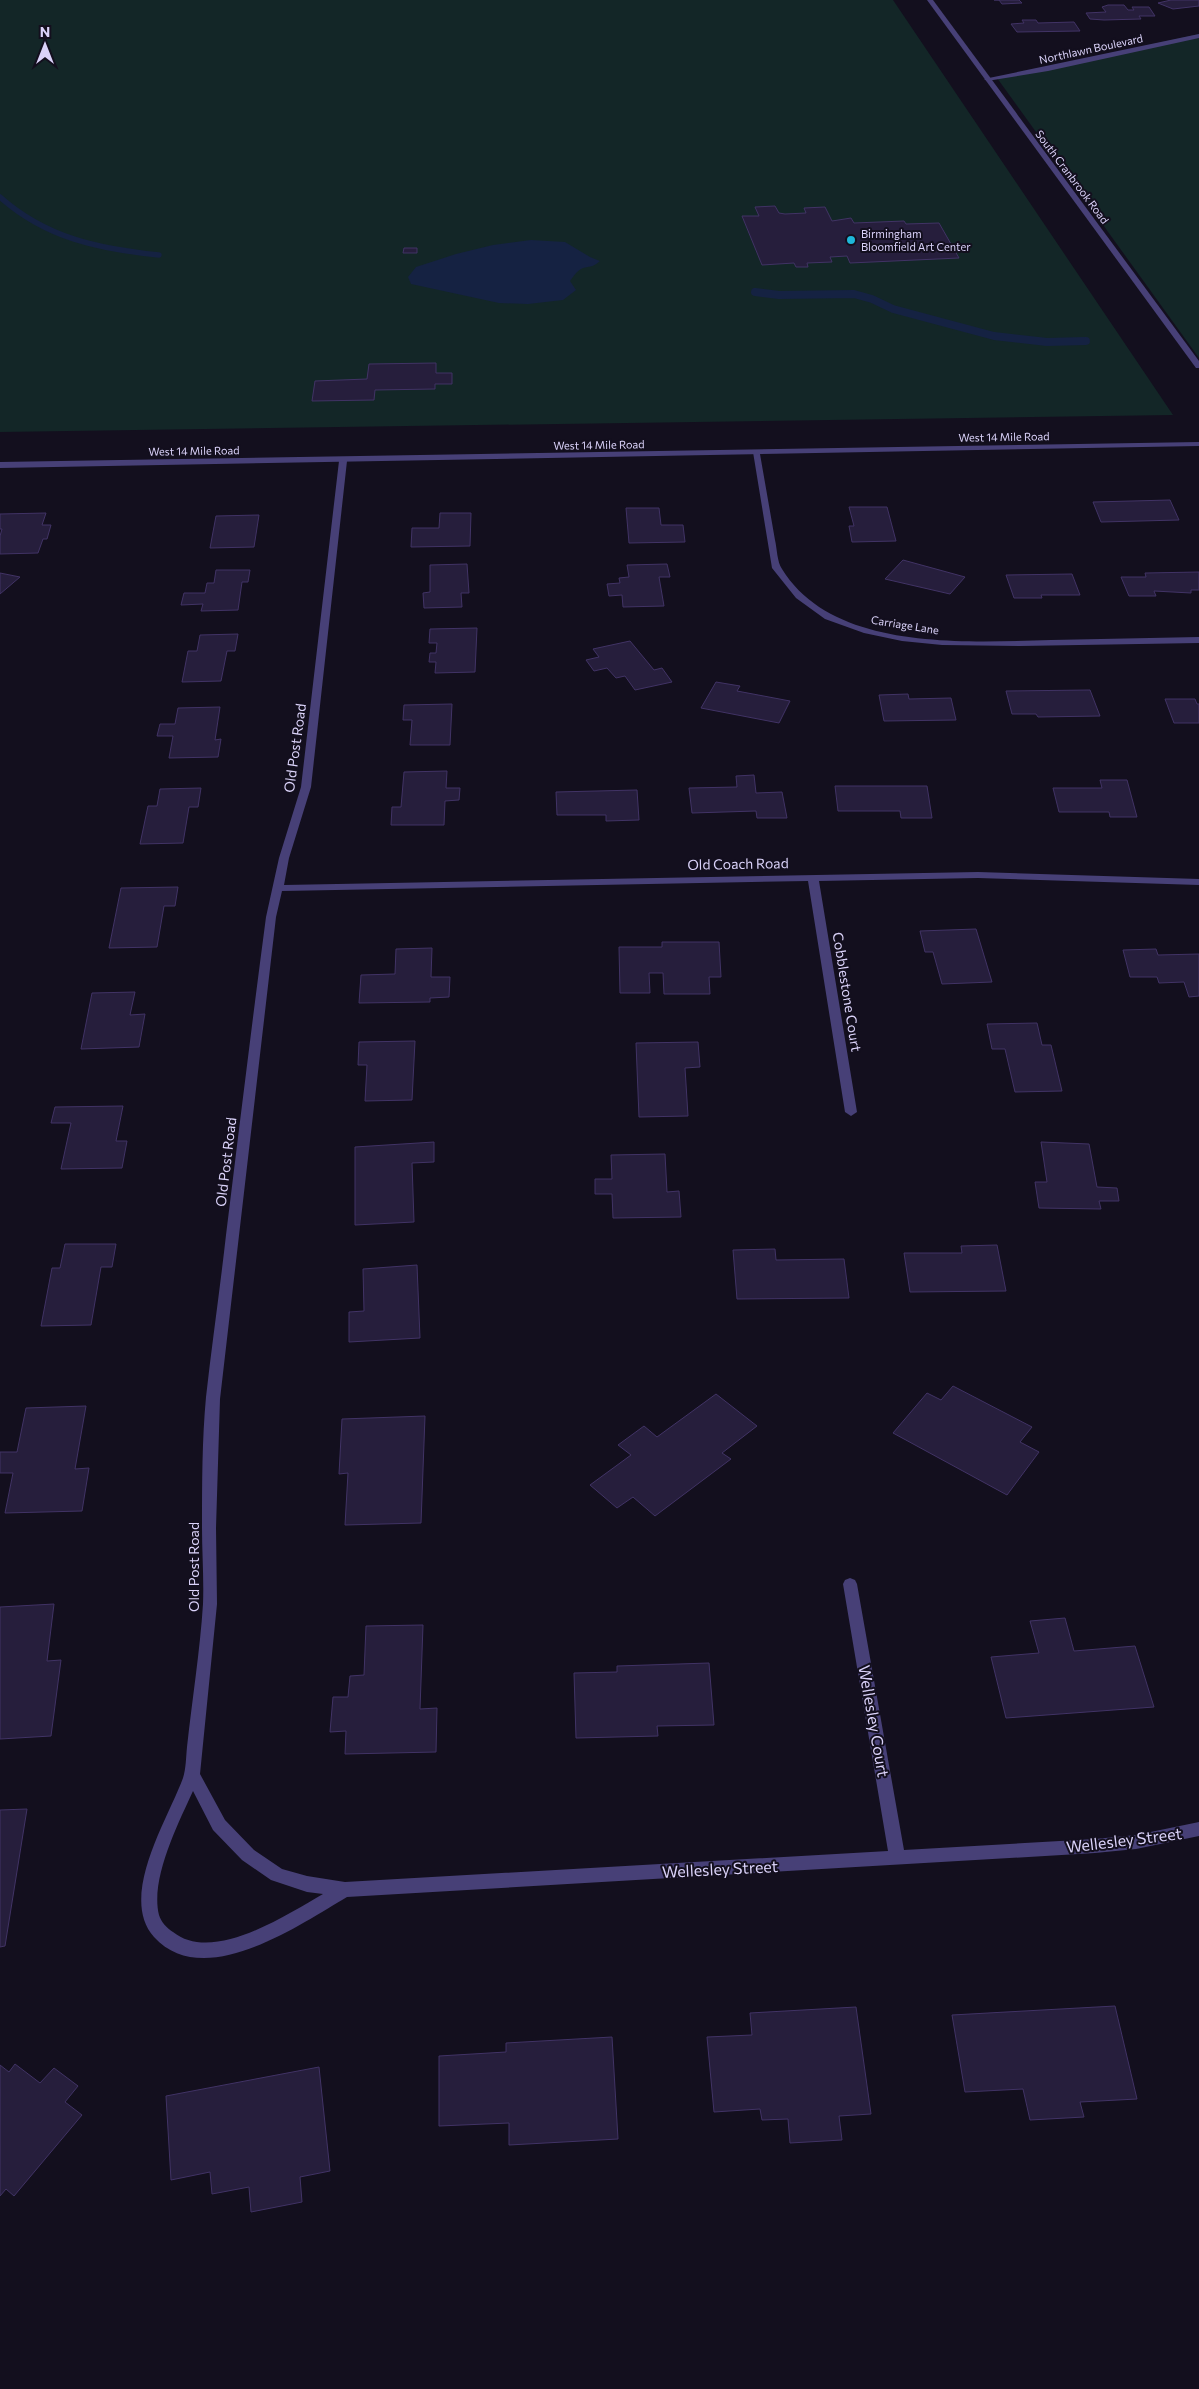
<svg xmlns="http://www.w3.org/2000/svg" width="1199" height="2389" viewBox="0 0 1199 2389" font-family="Commissioner,sans-serif">
  <rect width="100%" height="100%" fill="#130f1e"/>
  <g fill="#132627">
    <path d="M 0,0 L 893,0 L 1173,415 L 0,432 Z"/>
    <path d="M 1199,34 L 1199,358 L 997,78 Z"/>
  </g>
  <path fill="#152242" d="M 531,240 L 565,242 L 590,257 L 600,261 C 591,269 590,265 581,269 C 577,271 573,277 570,281 L 576,290 L 563,300 L 528,304 L 499,303 L 411,284 L 408,277 L 416,267 L 456,254 L 493,245 Z"/>
  <g fill="none" stroke-linecap="round" stroke-linejoin="round">
    <path stroke="#152242" stroke-width="5.5" d="M 0,197 C 46,238 99,249 159,255"/>
    <path stroke="#152242" stroke-width="8" d="M 755,292 L 779,295 L 854,294 L 872,299 L 893,309 L 994,336 L 1047,342 L 1086,341"/>
  </g>
  <g fill="#261e3c" stroke="#413365">
    <path d="M 994,0 L 1019,0 L 1022,3 L 1002,4 L 999,0 Z"/>
    <path d="M 1171,0 L 1199,0 L 1199,6 L 1173,9 L 1158,3 Z"/>
    <path d="M 1108,5 L 1124,5 L 1128,10 L 1134,10 L 1132,7 L 1149,7 L 1155,16 L 1139,16 L 1141,19 L 1104,20 L 1090,19 L 1086,13 L 1106,12 L 1102,7 Z"/>
    <path d="M 1022,20 L 1036,20 L 1038,23 L 1074,22 L 1080,31 L 1017,32 L 1011,24 L 1024,23 Z"/>
    <path d="M 775,206 L 779,213 L 785,214 L 806,213 L 804,208 L 825,207 L 832,221 L 851,218 L 854,223 L 904,221 L 906,224 L 939,223 L 959,258 L 850,263 L 847,256 L 830,257 L 832,262 L 807,263 L 808,267 L 796,267 L 794,263 L 762,265 L 742,216 L 759,216 L 755,207 Z"/>
    <path d="M 404,248 L 417,248 L 417,253 L 403,253 Z"/>
    <path d="M 436,363 L 436,373 L 452,373 L 452,384 L 435,384 L 435,389 L 375,390 L 374,400 L 312,401 L 315,381 L 367,379 L 369,364 Z"/>
    <path d="M 1170,500 L 1179,520 L 1101,522 L 1093,502 Z"/>
    <path d="M 849,507 L 887,507 L 896,541 L 852,542 L 849,526 L 854,526 Z"/>
    <path d="M 626,508 L 659,508 L 661,525 L 683,525 L 685,542 L 629,543 Z"/>
    <path d="M 46,513 L 42,525 L 51,525 L 47,539 L 43,539 L 38,553 L 0,554 L 0,536 L 2,529 L 0,529 L 0,514 Z"/>
    <path d="M 440,513 L 471,513 L 470,546 L 411,547 L 412,528 L 439,528 Z"/>
    <path d="M 259,515 L 254,547 L 210,548 L 216,516 Z"/>
    <path d="M 903,560 L 965,577 L 950,594 L 885,579 Z"/>
    <path d="M 467,564 L 469,593 L 461,593 L 462,607 L 424,608 L 423,593 L 430,592 L 430,565 Z"/>
    <path d="M 667,564 L 670,577 L 659,577 L 664,606 L 623,607 L 622,595 L 609,596 L 607,584 L 620,583 L 619,578 L 629,577 L 627,565 Z"/>
    <path d="M 216,570 L 250,570 L 248,582 L 242,582 L 238,610 L 201,611 L 203,604 L 181,605 L 184,593 L 205,593 L 207,583 L 214,583 Z"/>
    <path d="M 1199,572 L 1199,590 L 1191,590 L 1191,593 L 1154,591 L 1156,596 L 1129,596 L 1121,577 L 1146,577 L 1145,573 Z"/>
    <path d="M 0,573 L 20,577 L 0,594 Z"/>
    <path d="M 1072,574 L 1080,595 L 1041,595 L 1042,598 L 1014,598 L 1006,575 Z"/>
    <path d="M 477,628 L 475,672 L 435,673 L 436,662 L 429,662 L 430,653 L 436,653 L 437,643 L 429,643 L 430,629 Z"/>
    <path d="M 238,634 L 235,651 L 227,651 L 221,681 L 182,682 L 188,651 L 197,651 L 200,635 Z"/>
    <path d="M 630,641 L 654,670 L 662,668 L 672,682 L 635,690 L 625,676 L 616,678 L 607,668 L 594,671 L 586,660 L 599,657 L 593,649 Z"/>
    <path d="M 716,682 L 740,686 L 737,691 L 790,701 L 779,723 L 701,708 Z"/>
    <path d="M 1090,690 L 1100,716 L 1038,717 L 1036,714 L 1012,714 L 1006,691 Z"/>
    <path d="M 908,694 L 909,699 L 951,698 L 956,720 L 884,721 L 879,695 Z"/>
    <path d="M 1165,699 L 1195,699 L 1197,704 L 1199,704 L 1199,723 L 1174,723 Z"/>
    <path d="M 452,704 L 450,745 L 410,745 L 412,720 L 403,720 L 404,705 Z"/>
    <path d="M 220,707 L 215,740 L 221,739 L 218,757 L 169,758 L 173,736 L 157,736 L 160,724 L 175,724 L 178,708 Z"/>
    <path d="M 447,771 L 446,788 L 460,788 L 459,800 L 445,801 L 444,825 L 391,825 L 392,807 L 401,807 L 404,772 Z"/>
    <path d="M 754,775 L 756,793 L 782,792 L 787,818 L 757,818 L 756,811 L 692,813 L 689,788 L 737,787 L 736,776 Z"/>
    <path d="M 1100,780 L 1127,780 L 1137,817 L 1110,817 L 1109,812 L 1059,812 L 1053,788 L 1102,788 Z"/>
    <path d="M 835,786 L 927,786 L 932,818 L 901,818 L 900,811 L 838,811 Z"/>
    <path d="M 201,788 L 198,807 L 189,807 L 183,843 L 140,844 L 148,806 L 157,806 L 160,789 Z"/>
    <path d="M 637,790 L 639,820 L 606,821 L 606,815 L 557,815 L 556,792 Z"/>
    <path d="M 178,887 L 175,906 L 164,906 L 157,947 L 109,948 L 121,888 Z"/>
    <path d="M 976,929 L 992,982 L 942,984 L 933,952 L 925,952 L 920,931 Z"/>
    <path d="M 662,942 L 719,942 L 721,977 L 709,977 L 710,994 L 664,994 L 663,973 L 649,973 L 650,993 L 620,993 L 619,947 L 662,947 Z"/>
    <path d="M 432,948 L 431,977 L 450,977 L 449,997 L 430,998 L 430,1002 L 359,1003 L 361,975 L 395,974 L 396,949 Z"/>
    <path d="M 1156,949 L 1158,955 L 1199,954 L 1199,996 L 1189,997 L 1184,982 L 1159,983 L 1157,977 L 1130,977 L 1123,950 Z"/>
    <path d="M 135,992 L 130,1015 L 145,1014 L 139,1047 L 81,1049 L 92,993 Z"/>
    <path d="M 1037,1023 L 1042,1045 L 1051,1045 L 1062,1091 L 1015,1092 L 1005,1049 L 992,1049 L 987,1024 Z"/>
    <path d="M 415,1041 L 412,1100 L 365,1101 L 367,1065 L 358,1065 L 359,1042 Z"/>
    <path d="M 698,1042 L 700,1067 L 685,1068 L 688,1116 L 639,1117 L 636,1043 Z"/>
    <path d="M 123,1106 L 116,1141 L 127,1141 L 122,1168 L 61,1169 L 71,1123 L 51,1123 L 55,1107 Z"/>
    <path d="M 434,1142 L 434,1162 L 412,1163 L 414,1222 L 355,1225 L 355,1147 Z"/>
    <path d="M 1041,1142 L 1089,1144 L 1097,1187 L 1117,1188 L 1119,1201 L 1099,1201 L 1101,1209 L 1039,1208 L 1035,1182 L 1047,1182 Z"/>
    <path d="M 665,1154 L 667,1192 L 679,1191 L 681,1217 L 613,1218 L 612,1194 L 595,1194 L 595,1179 L 612,1179 L 611,1155 Z"/>
    <path d="M 65,1244 L 116,1244 L 112,1267 L 101,1267 L 91,1325 L 41,1326 L 52,1268 L 60,1268 Z"/>
    <path d="M 997,1245 L 1006,1291 L 910,1292 L 904,1253 L 962,1253 L 961,1246 Z"/>
    <path d="M 775,1249 L 776,1260 L 844,1259 L 849,1298 L 737,1299 L 733,1250 Z"/>
    <path d="M 417,1265 L 420,1338 L 349,1342 L 349,1312 L 364,1311 L 363,1269 Z"/>
    <path d="M 953,1386 L 1032,1427 L 1020,1442 L 1039,1452 L 1007,1495 L 893,1433 L 927,1393 L 941,1400 Z"/>
    <path d="M 716,1394 L 757,1426 L 722,1453 L 731,1459 L 655,1516 L 633,1497 L 617,1508 L 590,1485 L 631,1455 L 618,1445 L 644,1426 L 657,1437 Z"/>
    <path d="M 86,1406 L 75,1469 L 89,1468 L 82,1511 L 5,1513 L 13,1473 L 0,1473 L 0,1452 L 17,1452 L 26,1408 Z"/>
    <path d="M 425,1416 L 421,1523 L 345,1525 L 348,1473 L 339,1474 L 342,1419 Z"/>
    <path d="M 54,1604 L 47,1661 L 61,1660 L 51,1736 L 0,1739 L 0,1607 Z"/>
    <path d="M 1065,1618 L 1074,1651 L 1135,1646 L 1154,1707 L 1006,1718 L 991,1657 L 1039,1653 L 1030,1621 Z"/>
    <path d="M 423,1625 L 420,1709 L 437,1708 L 436,1752 L 345,1754 L 346,1731 L 330,1732 L 333,1697 L 348,1697 L 350,1676 L 364,1675 L 366,1626 Z"/>
    <path d="M 709,1663 L 714,1725 L 657,1726 L 658,1736 L 576,1738 L 574,1673 L 617,1672 L 617,1666 Z"/>
    <path d="M 27,1809 L 5,1946 L 0,1947 L 0,1810 Z"/>
    <path d="M 1115,2006 L 1137,2099 L 1080,2102 L 1084,2117 L 1030,2120 L 1023,2089 L 965,2092 L 952,2015 Z"/>
    <path d="M 856,2007 L 871,2114 L 839,2116 L 842,2140 L 790,2143 L 788,2119 L 762,2120 L 760,2109 L 714,2112 L 707,2037 L 752,2035 L 750,2013 Z"/>
    <path d="M 612,2037 L 618,2139 L 509,2145 L 509,2123 L 439,2126 L 439,2056 L 506,2052 L 506,2043 Z"/>
    <path d="M 15,2064 L 40,2083 L 54,2068 L 78,2086 L 65,2102 L 82,2115 L 14,2196 L 6,2189 L 0,2196 L 0,2065 L 9,2072 Z"/>
    <path d="M 319,2067 L 330,2171 L 300,2177 L 302,2202 L 251,2212 L 249,2187 L 212,2194 L 210,2172 L 171,2180 L 166,2096 Z"/>
  </g>
  <g fill="none" stroke-linecap="round" stroke-linejoin="round">
    <g fill="#474077" fill-rule="evenodd">
      <path d="M 1199,34 L 1199,38 L 1048,71 L 987,81 L 984,79 Z"/>
      <path d="M 753,452 L 760,454 C 765,483 770,511 775,540 C 777,548 777,562 782,569 C 833,652 967,642 1051,640 C 1101,639 1150,638 1199,637 L 1199,643 L 1020,646 L 942,645 L 902,641 L 864,633 L 825,619 L 796,598 L 772,568 Z"/>
      <path d="M 343,458 L 347,461 L 311,787 L 289,858 L 284,885 L 978,872 L 1199,879 L 1199,885 L 978,878 L 819,881 L 857,1112 L 851,1116 L 845,1112 L 808,881 L 282,891 L 276,917 L 220,1399 L 216,1528 L 217,1604 L 200,1774 L 225,1820 L 254,1850 L 282,1869 L 307,1876 L 345,1882 L 888,1851 L 843,1584 L 845,1580 L 850,1578 L 855,1580 L 857,1584 L 904,1850 L 1095,1839 L 1136,1835 L 1199,1822 L 1199,1836 L 1136,1849 L 1095,1853 L 347,1897 C 299,1925 204,1992 154,1937 C 118,1897 168,1819 183,1778 C 186,1769 186,1757 187,1747 C 192,1700 200,1651 203,1604 C 204,1579 202,1553 202,1528 C 202,1485 202,1440 206,1397 C 212,1343 220,1289 226,1235 C 239,1129 252,1023 266,917 L 279,858 L 301,787 L 339,461 ZM 193,1791 L 213,1830 L 242,1860 L 271,1880 L 307,1892 L 323,1894 C 286,1915 213,1964 173,1932 C 167,1928 161,1922 159,1915 C 150,1879 178,1824 193,1791 Z"/>
    </g>
    <g fill="#474077" fill-rule="evenodd">
      <path d="M 927,0 L 933,0 L 1199,361 L 1199,368 L 1196,368 Z"/>
      <path d="M 1199,442 L 1199,446 L 0,468 L 0,462 Z"/>
    </g>
  </g>
  <circle fill="#1eb7d9" stroke="#130f1e" stroke-width="2" cx="851" cy="240" r="5"/>
  <g text-anchor="middle" stroke-width="4" stroke-linejoin="round" paint-order="stroke">
    <g font-size="11" fill="#dad2f9" stroke="#130f1e">
      <text transform="translate(1091 49) rotate(-12)" y="4">Northlawn Boulevard</text>
      <text transform="translate(1072 177) rotate(53)" y="4">South Cranbrook Road</text>
      <text transform="translate(1004 437) rotate(-1)" y="4">West 14 Mile Road</text>
      <text transform="translate(599 445) rotate(-1)" y="4">West 14 Mile Road</text>
      <text transform="translate(194 451) rotate(-1)" y="4">West 14 Mile Road</text>
      <text transform="translate(905 625) rotate(9)" y="4">Carriage Lane</text>
    </g>
    <g font-size="11" fill="#dad2f9" stroke="#130f1e" text-anchor="start">
      <text x="861" y="238">Birmingham<tspan x="861" dy="13">Bloomfield Art Center</tspan></text>
    </g>
    <g font-size="14" fill="#dad2f9" stroke="#130f1e">
      <text transform="translate(295 748) rotate(-82)" y="5">Old Post Road</text>
      <text transform="translate(738 864) rotate(-1)" y="5">Old Coach Road</text>
      <text transform="translate(847 992) rotate(81)" y="5">Cobblestone Court</text>
      <text transform="translate(226 1162) rotate(-83)" y="5">Old Post Road</text>
      <text transform="translate(194 1567) rotate(-90)" y="5">Old Post Road</text>
    </g>
    <g font-size="16" fill="#dad2f9" stroke="#130f1e">
      <text transform="translate(874 1721) rotate(80)" y="6">Wellesley Court</text>
      <text transform="translate(1124 1840) rotate(-7)" y="6">Wellesley Street</text>
      <text transform="translate(720 1869) rotate(-3)" y="6">Wellesley Street</text>
    </g>
  </g>
  <g transform="translate(45 45)" stroke="#130f1e" stroke-width="4" paint-order="stroke">
  <path d="M0-4L9 19L0 12L-9 19Z" fill="#dad2f9"/>
  <text y="-8" font-size="14" font-weight="bold" text-anchor="middle" fill="#dad2f9">N</text>
  </g>
</svg>
